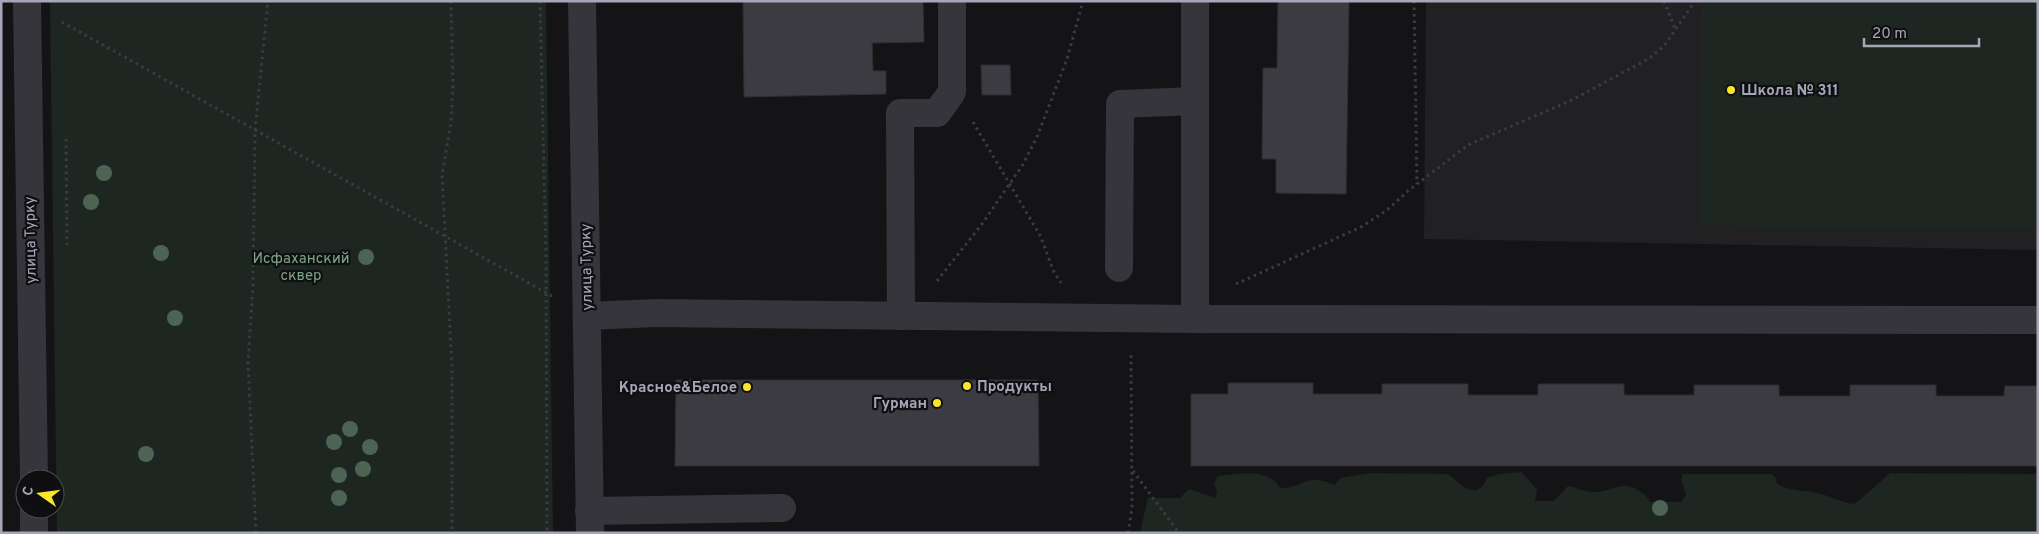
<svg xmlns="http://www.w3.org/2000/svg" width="2039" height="534" viewBox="0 0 2039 534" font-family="Overpass,sans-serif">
  <rect width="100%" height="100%" fill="#141416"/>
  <path fill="#212023" d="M 1426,1 L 2038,1 L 2038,250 L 1424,239 Z"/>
  <g fill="#1e2621">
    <path d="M 50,1 L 546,1 L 553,533 L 57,533 Z"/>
    <path d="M 1702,1 L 2038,1 L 2038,230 L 1699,226 Z"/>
    <path d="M 1521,472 L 1537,489 L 1535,501 L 1554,501 L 1568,486 C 1576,487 1587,493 1595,492 C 1620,490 1625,476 1649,499 L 1649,502 L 1682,502 L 1686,494 L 1681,479 L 1683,474 L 1772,474 L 1776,478 L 1777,484 C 1789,491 1803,490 1817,493 C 1831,496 1840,503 1855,504 L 1890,473 L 2038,474 L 2038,533 L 1140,533 L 1148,498 L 1180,498 L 1189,489 L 1215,498 L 1217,491 L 1214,483 L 1218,476 C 1239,474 1267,467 1280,488 C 1305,489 1303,472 1335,485 L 1340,478 L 1372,473 L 1448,474 L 1465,488 L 1475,491 L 1483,486 L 1487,478 L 1499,474 Z"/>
  </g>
  <g fill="#3c3b41" stroke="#2f2e32">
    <path d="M 743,1 L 923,1 L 924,42 L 872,43 L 873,71 L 886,71 L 886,94 L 744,97 Z"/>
    <path d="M 1278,1 L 1349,1 L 1346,194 L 1276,193 L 1276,159 L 1262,159 L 1263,68 L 1277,68 Z"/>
    <path d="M 981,65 L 1010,65 L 1011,95 L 982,95 Z"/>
    <path d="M 676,380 L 1038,380 L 1039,466 L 675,466 Z"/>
    <path d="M 1228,383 L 1313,383 L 1313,394 L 1382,394 L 1382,384 L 1468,384 L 1468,395 L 1538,395 L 1538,384 L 1624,384 L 1624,395 L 1694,395 L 1694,385 L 1779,385 L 1779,396 L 1850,396 L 1850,385 L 1936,385 L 1936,396 L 2004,396 L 2005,386 L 2038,386 L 2038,466 L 1191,466 L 1191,394 L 1228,394 Z"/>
  </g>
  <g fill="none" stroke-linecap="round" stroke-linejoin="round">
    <g stroke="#3b3b42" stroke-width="3" stroke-dasharray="2.5 4" stroke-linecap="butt">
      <path d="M 451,1 L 453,86 L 451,122 L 442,175 L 452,368 L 452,533"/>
      <path d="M 540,1 L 546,259 L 547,533"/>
      <path d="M 1414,1 L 1417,184"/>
      <path d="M 1664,1 L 1675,29"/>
      <path d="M 62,22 L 552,296"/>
      <path d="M 973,122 L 1041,237 L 1053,270 L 1061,283"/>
      <path d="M 66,139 L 67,245"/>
      <path d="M 937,281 L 982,224 L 1022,166 L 1037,137 L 1067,59 L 1083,1"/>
      <path d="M 1236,284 L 1361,227 L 1387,210 L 1408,191 L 1468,145 L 1572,100 L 1650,58 L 1665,45 L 1695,1"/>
      <path d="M 1133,471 L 1179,533"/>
      <path d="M 256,533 L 248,363 L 253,284 L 255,130 L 268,1"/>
      <path d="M 1128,533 L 1132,508 L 1131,351"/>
    </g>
    <g stroke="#35353b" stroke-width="28">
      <path d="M 27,1 L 34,479"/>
      <path d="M 582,1 L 590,533"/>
      <path d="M 1119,268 L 1120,104 L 1195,101"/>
      <path d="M 587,316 L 656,313 L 1195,319 L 2038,320"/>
      <path d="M 901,316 L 900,113 L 937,113 L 952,92 L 952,1"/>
      <path d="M 1195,319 L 1195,1"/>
      <path d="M 34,509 L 34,533"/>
      <path d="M 589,511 L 782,508"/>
    </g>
  </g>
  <g fill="#4d6354">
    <circle cx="104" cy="173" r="8"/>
    <circle cx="91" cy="202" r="8"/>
    <circle cx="161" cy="253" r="8"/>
    <circle cx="366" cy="257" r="8"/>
    <circle cx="175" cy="318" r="8"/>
    <circle cx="350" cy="429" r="8"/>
    <circle cx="334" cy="442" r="8"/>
    <circle cx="370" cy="447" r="8"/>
    <circle cx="146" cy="454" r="8"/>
    <circle cx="363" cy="469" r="8"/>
    <circle cx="339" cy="475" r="8"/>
    <circle cx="339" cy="498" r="8"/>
    <circle cx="1660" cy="508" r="8"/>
  </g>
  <g fill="#fae628" stroke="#0f0f11" stroke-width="2">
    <circle cx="1731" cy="90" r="5"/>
    <circle cx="967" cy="386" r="5"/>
    <circle cx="747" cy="387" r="5"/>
    <circle cx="937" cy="403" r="5"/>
  </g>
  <g text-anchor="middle" stroke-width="4.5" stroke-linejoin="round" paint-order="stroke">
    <g font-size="15" font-weight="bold" fill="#a5a6b7" stroke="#0f0f11" text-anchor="start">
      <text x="1741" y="95">Школа № 311</text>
      <text x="977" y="391">Продукты</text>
      <text x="737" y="392" text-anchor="end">Красное&amp;Белое</text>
      <text x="927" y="408" text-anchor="end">Гурман</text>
    </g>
    <g font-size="15" fill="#a5a6b7" stroke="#0f0f11">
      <text transform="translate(30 240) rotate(-91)" y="5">улица Турку</text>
      <text transform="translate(586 267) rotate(-91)" y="5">улица Турку</text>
    </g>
    <g font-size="15" fill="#7ba387" stroke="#0f0f11">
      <text x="301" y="263">Исфаханский<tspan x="301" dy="17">сквер</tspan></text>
    </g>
  </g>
  <rect width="2039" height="534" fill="none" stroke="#a5a6b7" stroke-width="5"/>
  <g transform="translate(40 494) rotate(284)"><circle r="24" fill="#0f0f11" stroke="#4b4b53"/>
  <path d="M0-4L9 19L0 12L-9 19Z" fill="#fae628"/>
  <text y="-8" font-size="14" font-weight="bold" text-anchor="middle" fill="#a5a6b7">С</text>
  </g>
  <path d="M1864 38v8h115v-8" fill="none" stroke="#a5a6b7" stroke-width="2.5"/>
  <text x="1872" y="38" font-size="15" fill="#a5a6b7" stroke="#0f0f11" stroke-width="4" paint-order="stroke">20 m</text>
</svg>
